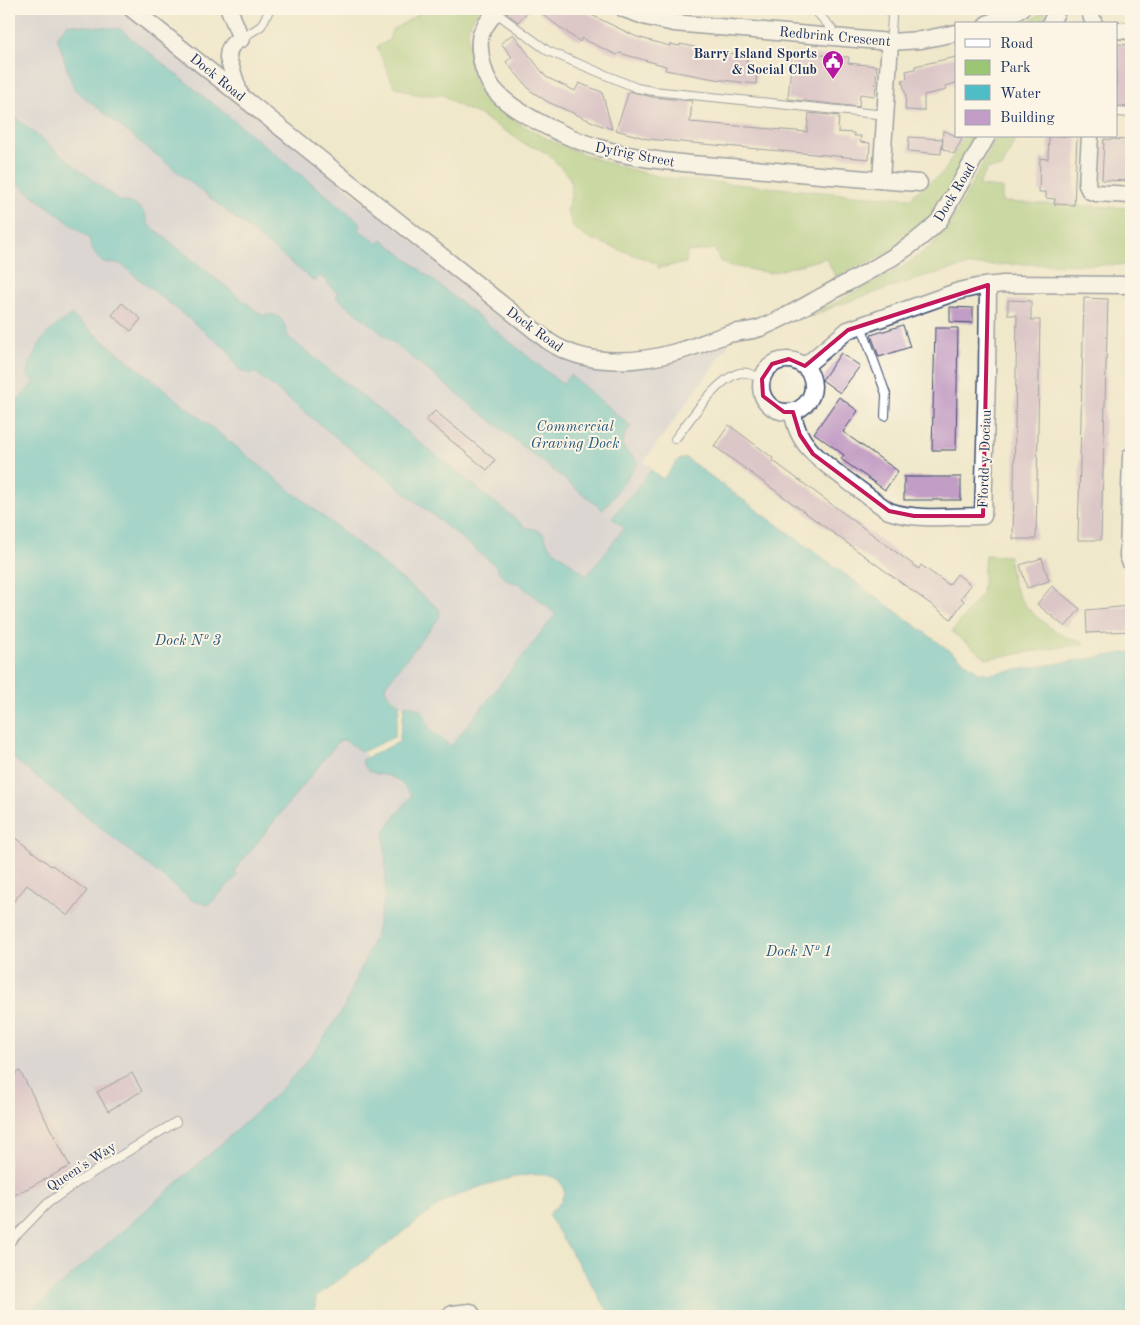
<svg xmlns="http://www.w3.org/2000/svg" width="1140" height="1325" viewBox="0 0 1140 1325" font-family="'Old Standard TT',serif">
  <rect width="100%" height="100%" fill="#fcf5e5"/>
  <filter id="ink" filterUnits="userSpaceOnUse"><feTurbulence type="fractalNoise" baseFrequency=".02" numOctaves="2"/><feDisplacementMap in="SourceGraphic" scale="10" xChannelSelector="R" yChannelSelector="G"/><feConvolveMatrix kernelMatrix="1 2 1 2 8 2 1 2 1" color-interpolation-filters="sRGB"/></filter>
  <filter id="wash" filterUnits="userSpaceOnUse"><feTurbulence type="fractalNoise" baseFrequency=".0096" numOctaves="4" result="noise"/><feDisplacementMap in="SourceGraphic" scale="20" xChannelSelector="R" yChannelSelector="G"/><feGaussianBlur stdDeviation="1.12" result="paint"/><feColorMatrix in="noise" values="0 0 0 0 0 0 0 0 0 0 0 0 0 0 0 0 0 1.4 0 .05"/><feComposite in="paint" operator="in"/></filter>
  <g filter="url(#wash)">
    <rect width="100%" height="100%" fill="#f0e8cb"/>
    <g fill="#c3c1db">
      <path d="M 9,9 L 81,9 L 113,13 L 122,10 L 133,16 L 549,350 L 634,367 L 664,364 L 683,359 L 712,347 L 729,343 L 714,366 L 644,461 L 652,468 L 612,518 L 624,528 L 587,576 L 527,528 L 497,566 L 556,614 L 451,746 L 385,691 L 385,686 L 439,618 L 26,375 L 34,381 L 17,401 L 9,395 L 9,177 L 37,198 L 118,201 L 9,113 Z"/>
      <path d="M 342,740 L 345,741 L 362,752 L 412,795 L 384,831 L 386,878 L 383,904 L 375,936 L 344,1008 L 319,1045 L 300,1069 L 276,1094 L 210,1154 L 25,1316 L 9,1316 L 9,755 L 193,901 L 209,905 L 237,876 L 235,870 L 338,742 Z"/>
    </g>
    <g fill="#9cc673" stroke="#5c7a68">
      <path d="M 423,9 L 480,9 C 465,27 468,32 469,55 C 470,69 474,87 483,98 C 490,107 501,112 511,118 C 559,149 611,166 667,178 L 867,196 L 913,198 L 914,194 L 944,172 L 964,136 L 980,136 L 950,195 L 924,228 L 882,256 L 836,277 L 826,258 L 770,273 L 726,265 L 720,260 L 714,249 L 687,252 L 686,263 L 658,268 L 658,264 L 586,237 L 574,228 L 567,211 L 571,195 L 571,182 L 568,175 L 549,155 L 539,149 L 527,145 L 478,114 L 457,105 L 443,95 L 417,95 L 394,86 L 377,47 L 389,40 L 392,30 L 419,14 L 418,11 Z"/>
      <path d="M 1042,12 L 1046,12 L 1040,24 L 1026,24 Z"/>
      <path d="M 997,136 L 1017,136 L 1002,168 L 988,168 L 978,186 L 1002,188 L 1002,202 L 1131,208 L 1131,265 L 1021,264 L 966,266 L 925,276 L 838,305 L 811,317 L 810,316 L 899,269 L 917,257 L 933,244 L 956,214 Z"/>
      <path d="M 985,555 L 1009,556 C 1011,589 1021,606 1047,625 C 1059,634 1068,640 1083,641 L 1083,644 L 990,658 L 986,658 L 952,632 L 982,593 Z"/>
    </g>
    <g fill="#4ebdc5" stroke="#347692">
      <path d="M 67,24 L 120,29 L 362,224 L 358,229 L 367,236 L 368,235 L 378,244 L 382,239 L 562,384 L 570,375 L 631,426 C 616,446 622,448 639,462 L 603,510 L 336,297 L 339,293 L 328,285 L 329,283 L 320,276 L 315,282 L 74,89 L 57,37 Z"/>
      <path d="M 9,113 L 118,200 C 135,204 145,206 148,224 L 261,315 C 281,313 283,318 288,337 L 527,528 L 535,529 L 543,533 L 549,546 L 587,576 L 624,528 L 612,518 L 651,470 L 663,479 L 678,460 L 686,458 L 979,672 L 990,674 L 1131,652 L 1131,1316 L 611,1316 L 548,1215 C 557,1205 570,1196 560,1182 C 543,1161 465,1191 445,1201 L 316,1297 L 314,1316 L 25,1316 L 210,1154 L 276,1094 L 300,1069 L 319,1045 L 344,1008 L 375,936 L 383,904 L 386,878 L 384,831 L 412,795 C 406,790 398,779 391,777 C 378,772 367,777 362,760 L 399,742 L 405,704 L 417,708 L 423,712 L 430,730 L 451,746 L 556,614 L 518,583 C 506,583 501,576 496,566 L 256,373 C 241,375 234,366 230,352 L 119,263 C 98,265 94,257 89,238 L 9,177 Z"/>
      <path d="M 71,315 L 438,608 L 440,612 L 439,618 L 385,686 C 385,695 393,699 400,704 L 394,737 L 362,752 L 346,741 L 342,740 L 338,742 L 235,870 L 237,876 L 209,905 L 193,901 L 9,755 L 9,395 L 17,401 L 34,382 L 26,375 C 39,341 41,336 71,315 Z"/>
    </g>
    <g id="blocks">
      <g fill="#c29dc5">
        <path d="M 508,9 L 530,9 L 518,22 L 507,14 Z"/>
        <path d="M 535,9 L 579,9 L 637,37 L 670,46 L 670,44 L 680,46 L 680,44 L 695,47 L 694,49 L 747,55 L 746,67 L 757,68 L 756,84 L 715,79 L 665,70 L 666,66 L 619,53 L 617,55 L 581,38 L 580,42 Z"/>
        <path d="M 513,34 L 546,77 L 575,91 L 579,83 L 602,92 L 612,129 L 600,125 L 548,102 L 531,91 L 506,62 L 512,57 L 501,43 Z"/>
        <path d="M 1116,44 L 1131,45 L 1131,107 L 1116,106 Z"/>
        <path d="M 792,53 L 849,57 L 848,63 L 877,66 L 875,96 L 860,94 L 859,107 L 788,99 Z"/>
        <path d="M 956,57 L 956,83 L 945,86 L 946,90 L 924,95 L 924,111 L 905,110 L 906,96 L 902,80 L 907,79 L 906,71 L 915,69 L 915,66 Z"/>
        <path d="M 629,91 L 652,97 L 692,101 L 690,122 L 807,132 L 809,113 L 839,116 L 838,132 L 854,133 L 854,136 L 861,136 L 860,142 L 870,143 L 869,159 L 648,139 L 616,130 Z"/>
        <path d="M 943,130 L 962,139 L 954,154 L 942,148 Z"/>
        <path d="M 1049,136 L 1077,136 L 1074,205 L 1054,204 L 1055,199 L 1046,198 L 1046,192 L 1039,192 L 1040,158 L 1048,159 Z"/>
        <path d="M 909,137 L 943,139 L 941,154 L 908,151 Z"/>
        <path d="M 1104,139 L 1131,140 L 1131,181 L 1102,180 Z"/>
        <path d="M 1084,298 L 1108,299 L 1101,540 L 1078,540 Z"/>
        <path d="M 1008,300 L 1031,301 L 1031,320 L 1040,320 L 1036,539 L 1013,539 L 1017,315 L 1008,315 Z"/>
        <path d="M 122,303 L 141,319 L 131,331 L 112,315 Z"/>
        <path d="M 950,307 L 973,308 L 973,323 L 950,322 Z"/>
        <path d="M 903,325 L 910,347 L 879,357 L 871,335 Z"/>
        <path d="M 935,328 L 958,328 L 956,450 L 932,450 Z"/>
        <path d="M 841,353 L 860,366 L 840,393 L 822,380 Z"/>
        <path d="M 839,397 L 858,411 L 843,432 L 898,471 L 885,490 L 841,459 L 844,455 L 814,433 Z"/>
        <path d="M 435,411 L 495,460 L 487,470 L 426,420 Z"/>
        <path d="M 729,425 L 773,458 L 772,460 L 919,569 L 921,565 L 949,585 L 957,574 L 971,585 L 961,598 L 964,601 L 951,619 L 714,446 Z"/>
        <rect x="904" y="477" width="57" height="23"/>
        <path d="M 1042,558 L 1049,581 L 1027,588 L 1020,565 Z"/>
        <path d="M 1052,586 L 1080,609 L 1065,627 L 1037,604 Z"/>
        <path d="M 1131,606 L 1131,631 L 1087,633 L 1086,610 Z"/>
        <path d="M 9,833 L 51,866 L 52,865 L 87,891 L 68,916 L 27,885 L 9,907 Z"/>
        <path d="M 20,1071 L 70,1166 L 13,1196 L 9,1188 L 9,1077 Z"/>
        <path d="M 132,1073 L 142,1091 L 108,1111 L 97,1092 Z"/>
      </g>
    </g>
  </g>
  <g filter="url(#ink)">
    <use href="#blocks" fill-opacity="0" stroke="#3b4b6e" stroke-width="1"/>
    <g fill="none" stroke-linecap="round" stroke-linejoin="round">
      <g stroke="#3b4b6e" stroke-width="10">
        <g id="service">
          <path d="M 814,9 L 832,29 L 831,37"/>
          <path d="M 495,12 L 548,51 L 637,88 L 653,91 L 886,115"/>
          <path d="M 241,39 L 261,26 L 270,9"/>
          <path d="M 890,42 L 892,18 L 890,9"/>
          <path d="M 1116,112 L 1131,113"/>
          <path d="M 861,325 L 886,394 L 885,416"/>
          <path d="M 675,439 C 690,420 716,380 739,373 C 747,371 755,376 762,379"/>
          <path d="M 9,1243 L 48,1203 L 79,1181 L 176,1122"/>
        </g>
      </g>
      <g stroke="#3b4b6e" stroke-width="19">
        <g id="minor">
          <path d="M 132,9 L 548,341 C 584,366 635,364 676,352 C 693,348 709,340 726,335 C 737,331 749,332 760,328 C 784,319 806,305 828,293 C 867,272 907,253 939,221 L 987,136"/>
          <path d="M 229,9 L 241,39 C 232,42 228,49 228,58 L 240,95"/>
          <path d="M 498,9 C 479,32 476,37 483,67 C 486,77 490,86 497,93 C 517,115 574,141 603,149 C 648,162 695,164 742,168 C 801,173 860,179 919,183"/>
          <path d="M 624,9 L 647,17 L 674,23 L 890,42 L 921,40 L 956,33"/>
          <path d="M 1089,9 L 1094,24"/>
          <path d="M 987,24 L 1021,9"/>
          <path d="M 1050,24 L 1058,9"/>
          <path d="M 1116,30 L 1131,31"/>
          <path d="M 1090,136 L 1087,185 L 1090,191 L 1096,193 L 1131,195"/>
          <path d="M 881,180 L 890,42"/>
          <circle cx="787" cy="386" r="26"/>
          <path d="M 805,366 L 848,330 L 959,291 L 977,287 L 1003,284 L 1131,285"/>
          <path d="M 793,412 C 796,444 821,461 845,479 C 860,490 874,501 889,511 C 916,521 954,516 983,516 L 987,377 L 988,285"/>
          <path d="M 1131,456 L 1128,556 L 1131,563"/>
          <path d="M 449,1316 L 453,1314 L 470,1312 L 473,1316"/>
        </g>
      </g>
      <use href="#service" stroke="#fff" stroke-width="8"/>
      <use href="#minor" stroke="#fff" stroke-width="16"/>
    </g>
  </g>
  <path d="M0 0H1140V1325H0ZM 988,285 L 983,516 L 914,516 L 889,511 L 813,454 L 800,435 L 793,412 L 784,412 L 763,396 L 762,379 L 772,364 L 789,359 L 805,366 L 848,330 Z" fill="#f0e8cb" fill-opacity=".55" fill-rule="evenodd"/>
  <path fill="none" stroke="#c2185b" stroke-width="4" stroke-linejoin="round" d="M 988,285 L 983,516 L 914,516 L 889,511 L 813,454 L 800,435 L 793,412 L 784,412 L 763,396 L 762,379 L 772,364 L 789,359 L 805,366 L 848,330 Z"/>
  <defs>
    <g id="civic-pin" transform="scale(1.125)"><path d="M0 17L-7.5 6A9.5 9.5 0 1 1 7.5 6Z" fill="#b5179e" stroke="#fcf5e5"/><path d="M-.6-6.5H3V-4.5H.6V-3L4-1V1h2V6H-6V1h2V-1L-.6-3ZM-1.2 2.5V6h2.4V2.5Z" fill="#fff"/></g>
  </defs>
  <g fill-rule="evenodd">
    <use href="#civic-pin" x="833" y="61"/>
  </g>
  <g text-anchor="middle" stroke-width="4" stroke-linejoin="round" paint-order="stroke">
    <g font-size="14" fill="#1b2f5e" stroke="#fcf5e5">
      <text transform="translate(835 36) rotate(5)" y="5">Redbrink Crescent</text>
      <text transform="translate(218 77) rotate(39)" y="5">Dock Road</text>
      <text transform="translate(635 154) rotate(11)" y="5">Dyfrig Street</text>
      <text transform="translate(954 192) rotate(-59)" y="5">Dock Road</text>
      <text transform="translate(535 329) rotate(36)" y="5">Dock Road</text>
      <text transform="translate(984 459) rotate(-88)" y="5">Ffordd y Dociau</text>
      <text transform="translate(81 1166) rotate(-33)" y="5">Queen's Way</text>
    </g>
    <g font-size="14" font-weight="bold" fill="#1b2f5e" stroke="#fcf5e5" text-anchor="end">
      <text x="817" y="58">Barry Island Sports<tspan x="817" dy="16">&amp; Social Club</tspan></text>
    </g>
    <g font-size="15" font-style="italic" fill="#2a5a7d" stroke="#fcf5e5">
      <text x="575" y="431">Commercial<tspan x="575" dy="17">Graving Dock</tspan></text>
      <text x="188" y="645">Dock Nº 3</text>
      <text x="799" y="956">Dock Nº 1</text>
    </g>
  </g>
  <rect width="1140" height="1325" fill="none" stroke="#fcf5e5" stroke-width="30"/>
  <rect x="955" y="22" width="162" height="115" fill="#fcf5e5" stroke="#a2a6af"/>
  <rect x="965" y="39" width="25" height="8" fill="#ffffff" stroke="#a2a6af"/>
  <text x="1000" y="48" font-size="15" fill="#1b2f5e">Road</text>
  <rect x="965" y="60" width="25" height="15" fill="#9cc673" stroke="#a2a6af"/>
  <text x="1000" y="72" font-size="15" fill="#1b2f5e">Park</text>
  <rect x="965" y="85" width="25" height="15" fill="#4ebdc5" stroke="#a2a6af"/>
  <text x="1000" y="98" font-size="15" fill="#1b2f5e">Water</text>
  <rect x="965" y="110" width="25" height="15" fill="#c29dc5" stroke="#a2a6af"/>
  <text x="1000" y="122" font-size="15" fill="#1b2f5e">Building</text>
</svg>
